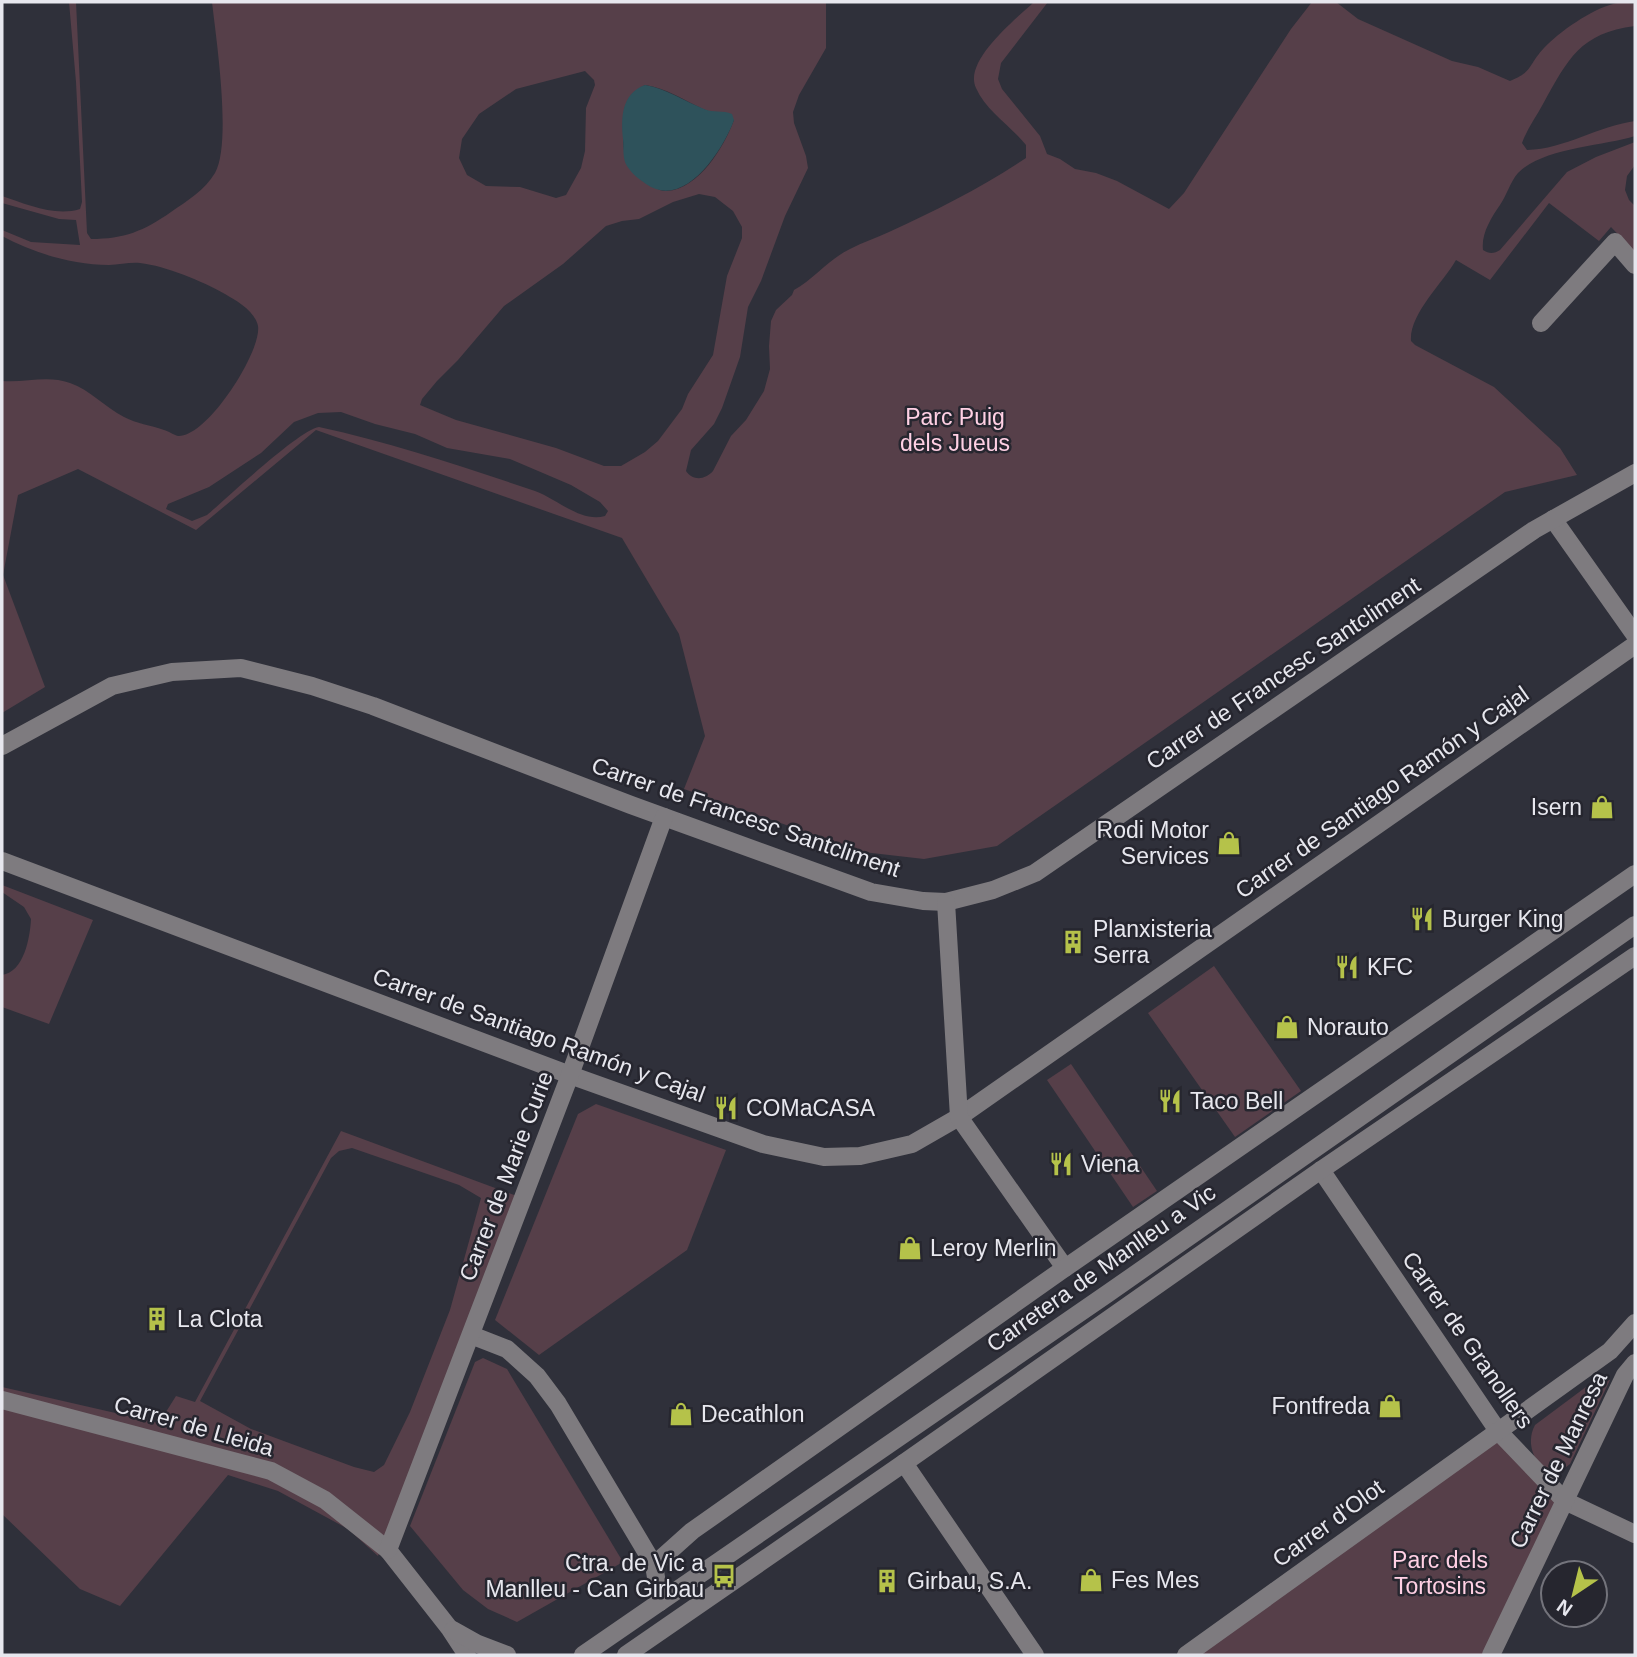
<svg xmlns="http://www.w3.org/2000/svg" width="1637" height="1657" viewBox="0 0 1637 1657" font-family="Helvetica,sans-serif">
  <rect width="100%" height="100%" fill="#2f303a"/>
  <g fill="#563f49" fill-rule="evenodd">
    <path d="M 69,2 L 76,2 L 87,233 L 91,239 C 124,239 144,231 171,212 C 187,201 205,190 215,173 C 232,143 216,38 212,2 L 826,2 L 826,48 L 799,95 L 793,112 L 794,123 L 806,156 L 808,168 L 785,216 L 761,281 L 748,307 L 740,357 L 722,408 L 714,424 L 691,450 L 686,471 C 693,481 705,480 713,471 L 731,436 L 746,420 L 764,391 L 770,369 L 769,346 L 771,321 L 776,310 L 792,295 L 794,290 C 814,279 829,259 850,249 C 863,242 876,238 889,232 C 937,210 983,187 1026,158 L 1026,145 C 1011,126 986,111 976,88 C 963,61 1016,19 1034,2 L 1048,2 L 1001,63 L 998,79 L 1002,89 L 1040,136 L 1047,154 L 1060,159 L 1075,169 L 1096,173 L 1117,181 L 1169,209 L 1184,193 L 1291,29 L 1312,2 L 1336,2 L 1358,19 L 1452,61 L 1478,67 L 1510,81 C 1534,71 1528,65 1544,48 C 1559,32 1592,9 1613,4 C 1621,2 1628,3 1635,4 L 1635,26 C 1580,33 1568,59 1543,104 C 1536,117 1527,129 1522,143 L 1527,150 C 1565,149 1598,126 1635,121 L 1635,136 C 1603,146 1542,148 1518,173 C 1510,182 1507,195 1500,205 C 1491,218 1481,234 1483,250 C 1489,254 1494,254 1500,250 L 1567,172 L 1596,157 L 1635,142 L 1635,165 L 1627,176 L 1625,190 L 1629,200 L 1635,206 L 1635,252 L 1611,227 L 1599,241 L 1549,203 L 1490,280 L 1456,260 C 1443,283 1409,314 1411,341 L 1415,345 L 1494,387 L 1560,448 L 1577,475 L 1505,492 L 997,846 L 924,859 L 863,852 L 684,789 L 705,736 L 679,634 L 622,538 L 316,430 L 196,530 L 78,469 L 18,495 L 3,575 L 45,687 L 2,713 L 2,381 C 26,383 47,375 70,383 C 90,390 105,407 124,417 C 137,424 150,425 164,430 C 168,431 174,435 178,436 C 207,438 262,351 258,326 C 255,311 237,301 225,294 C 202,281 166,266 140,263 C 130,262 119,265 109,265 C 73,265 33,253 2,236 L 2,230 L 31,242 L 80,245 L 76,220 L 59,219 L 2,203 L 2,196 C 26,204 55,217 80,209 L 82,202 L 76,82 ZM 585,71 L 594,80 L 595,85 L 586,108 L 585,151 L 581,168 L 566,195 L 556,198 L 520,187 L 486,186 L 467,175 L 459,158 L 462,139 L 479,114 L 516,89 ZM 645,85 C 666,88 684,100 703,109 C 716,115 719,109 734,120 C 724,147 699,189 667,191 C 660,192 653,186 647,183 C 624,171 623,153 623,129 C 623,108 625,95 645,85 ZM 699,194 L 715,197 L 733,211 L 742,227 L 742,238 L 727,276 L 713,355 L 688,394 L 682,409 L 658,441 L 645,452 L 621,466 L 604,466 L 556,448 L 456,420 L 420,405 L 422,399 L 437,381 L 458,360 L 504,306 L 563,264 L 606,226 L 622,221 L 639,219 L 673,202 ZM 341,412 L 375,424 L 415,434 L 447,448 L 510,459 L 571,485 L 600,502 L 608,511 L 605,516 C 581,523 557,499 535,491 C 464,467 393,443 319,427 C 299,430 227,498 207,515 L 192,521 L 166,509 L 168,504 L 209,487 L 261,453 L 294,422 L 318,413 Z"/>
    <path d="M 2,885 L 93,920 L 49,1024 L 2,1007 L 2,975 C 24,972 30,938 31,919 L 24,907 L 2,892 Z"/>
    <path d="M 1214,966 L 1301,1091 L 1235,1137 L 1148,1013 Z"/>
    <path d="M 1071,1064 L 1157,1191 L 1133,1207 L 1047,1080 Z"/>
    <path d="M 596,1104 L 726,1150 L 687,1250 L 539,1355 L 495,1320 L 578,1114 Z"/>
    <path d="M 341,1131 L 517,1196 L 378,1556 L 348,1529 L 278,1491 L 228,1475 L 120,1606 L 80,1589 L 2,1514 L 2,1387 L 159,1423 L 176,1396 L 195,1402 ZM 352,1148 L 459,1185 L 481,1198 L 450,1310 L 410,1412 L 384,1465 L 374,1472 L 354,1467 L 251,1429 L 200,1401 L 331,1158 L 339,1151 Z"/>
    <path d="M 483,1358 L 507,1369 L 623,1562 L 517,1622 L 488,1609 L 463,1590 L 410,1526 L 475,1362 Z"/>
    <path d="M 1598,1378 L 1610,1380 L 1570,1464 L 1561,1471 C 1536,1473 1524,1445 1535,1425 Z"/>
    <path d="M 1498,1431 L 1565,1501 L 1491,1655 L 1186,1655 Z"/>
  </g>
  <path fill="#2e525b" d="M 645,85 C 667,89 684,101 704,109 C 713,113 723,110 732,114 L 734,120 C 723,150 684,211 646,184 C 639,179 632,174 627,166 C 622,158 624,148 623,139 C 621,118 621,94 645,85 Z"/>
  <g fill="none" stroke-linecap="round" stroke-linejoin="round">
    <g stroke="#7e7b7f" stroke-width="18">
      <path d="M 1541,323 L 1615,242 L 1635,265"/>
      <path d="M 1553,519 L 1635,635"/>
      <path d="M 2,746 L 112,686 L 172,672 L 241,668 L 312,686 L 373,706 L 631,805 L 871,892 L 923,901 L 946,902 L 993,890 L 1035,873 L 1534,530 L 1635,473"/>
      <path d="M 2,861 L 570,1075 L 763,1144 L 824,1157 L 860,1156 L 912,1144 L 959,1117 L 1635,645"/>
      <path d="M 946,902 L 959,1117 L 1065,1268"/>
      <path d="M 1321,1170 L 1498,1431 L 1565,1501 L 1635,1534"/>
      <path d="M 471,1335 L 507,1349 L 537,1376 L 558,1404 L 654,1565 L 660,1602"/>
      <path d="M 2,1400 L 271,1471 L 325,1500 L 388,1550 L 450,1629 L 467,1655"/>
      <path d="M 904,1463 L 1035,1655"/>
      <path d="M 388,1550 L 570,1075 L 664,817"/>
      <path d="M 654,1565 L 692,1531 L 1065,1268 L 1635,874"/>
      <path d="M 453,1630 L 478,1644 L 507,1655"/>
      <path d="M 583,1655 L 1107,1294 L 1635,925"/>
      <path d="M 626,1655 L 904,1463 L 1321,1170 L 1635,956"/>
      <path d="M 1186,1655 L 1610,1351 L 1635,1323"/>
      <path d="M 1491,1655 L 1625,1375 L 1635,1363"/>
    </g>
  </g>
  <defs>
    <g id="shop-bare" transform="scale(1.89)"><path d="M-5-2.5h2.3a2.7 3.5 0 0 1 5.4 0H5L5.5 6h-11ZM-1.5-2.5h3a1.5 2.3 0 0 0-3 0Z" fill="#b5c24a" stroke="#26262f" stroke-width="2.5" paint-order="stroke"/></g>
    <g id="restaurant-bare" transform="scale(1.89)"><path d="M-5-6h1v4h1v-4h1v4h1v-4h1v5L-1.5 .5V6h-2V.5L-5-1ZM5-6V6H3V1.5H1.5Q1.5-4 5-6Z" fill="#b5c24a" stroke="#26262f" stroke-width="2.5" paint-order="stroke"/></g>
    <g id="building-bare" transform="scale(1.89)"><path d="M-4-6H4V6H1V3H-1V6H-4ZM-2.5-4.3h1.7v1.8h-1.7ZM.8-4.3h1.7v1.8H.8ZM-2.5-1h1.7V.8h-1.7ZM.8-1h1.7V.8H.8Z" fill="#b5c24a" stroke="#26262f" stroke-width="2.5" paint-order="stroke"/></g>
    <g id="bus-bare" transform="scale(1.89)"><path d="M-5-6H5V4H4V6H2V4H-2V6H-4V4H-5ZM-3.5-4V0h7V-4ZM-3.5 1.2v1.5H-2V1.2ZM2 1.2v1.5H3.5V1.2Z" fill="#b5c24a" stroke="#26262f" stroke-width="2.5" paint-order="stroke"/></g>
  </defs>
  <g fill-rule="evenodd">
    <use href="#shop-bare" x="1602" y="807"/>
    <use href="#shop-bare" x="1229" y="843"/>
    <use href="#restaurant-bare" x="1422" y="919"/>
    <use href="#building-bare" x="1073" y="942"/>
    <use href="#restaurant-bare" x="1347" y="967"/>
    <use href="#shop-bare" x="1287" y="1027"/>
    <use href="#restaurant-bare" x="1170" y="1101"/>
    <use href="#restaurant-bare" x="726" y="1108"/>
    <use href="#restaurant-bare" x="1061" y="1164"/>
    <use href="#shop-bare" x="910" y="1248"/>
    <use href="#building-bare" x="157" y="1319"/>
    <use href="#shop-bare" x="1390" y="1406"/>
    <use href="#shop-bare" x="681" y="1414"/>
    <use href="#bus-bare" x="724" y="1576"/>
    <use href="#shop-bare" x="1091" y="1580"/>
    <use href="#building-bare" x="887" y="1581"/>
  </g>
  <g text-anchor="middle" stroke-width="5" stroke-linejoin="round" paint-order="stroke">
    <g font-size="23" fill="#ffd0e4" stroke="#26262f">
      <text x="955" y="425">Parc Puig<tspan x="955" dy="26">dels Jueus</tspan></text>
      <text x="1440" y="1568">Parc dels<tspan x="1440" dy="26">Tortosins</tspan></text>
    </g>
    <g font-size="23" fill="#e7e7ee" stroke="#26262f">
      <text transform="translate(1283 673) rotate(-34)" y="8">Carrer de Francesc Santcliment</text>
      <text transform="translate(1382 792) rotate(-35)" y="8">Carrer de Santiago Ramón y Cajal</text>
      <text transform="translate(746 817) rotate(19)" y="8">Carrer de Francesc Santcliment</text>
      <text transform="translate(539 1035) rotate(20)" y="8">Carrer de Santiago Ramón y Cajal</text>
      <text transform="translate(506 1176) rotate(-69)" y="8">Carrer de Marie Curie</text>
      <text transform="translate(1101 1268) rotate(-35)" y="8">Carretera de Manlleu a Vic</text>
      <text transform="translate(1468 1340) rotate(55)" y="8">Carrer de Granollers</text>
      <text transform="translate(194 1426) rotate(16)" y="8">Carrer de Lleida</text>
      <text transform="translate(1558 1460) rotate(-64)" y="8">Carrer de Manresa</text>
      <text transform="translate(1328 1523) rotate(-36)" y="8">Carrer d'Olot</text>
    </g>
    <g font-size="23" fill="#e7e7ee" stroke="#26262f" text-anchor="start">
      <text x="1582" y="815" text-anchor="end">Isern</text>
      <text x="1209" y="838" text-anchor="end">Rodi Motor<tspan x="1209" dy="26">Services</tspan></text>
      <text x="1442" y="927">Burger King</text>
      <text x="1093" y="937">Planxisteria<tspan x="1093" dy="26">Serra</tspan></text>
      <text x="1367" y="975">KFC</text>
      <text x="1307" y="1035">Norauto</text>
      <text x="1190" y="1109">Taco Bell</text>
      <text x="746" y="1116">COMaCASA</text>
      <text x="1081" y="1172">Viena</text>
      <text x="930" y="1256">Leroy Merlin</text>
      <text x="177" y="1327">La Clota</text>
      <text x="1370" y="1414" text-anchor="end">Fontfreda</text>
      <text x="701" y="1422">Decathlon</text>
      <text x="704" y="1571" text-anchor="end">Ctra. de Vic a<tspan x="704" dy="26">Manlleu - Can Girbau</tspan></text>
      <text x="1111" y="1588">Fes Mes</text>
      <text x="907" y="1589">Girbau, S.A.</text>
    </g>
  </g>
  <rect width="1637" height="1657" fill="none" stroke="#e7e7ee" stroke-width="7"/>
  <g transform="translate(1574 1594) rotate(215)"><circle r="33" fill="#26262f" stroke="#73737b" stroke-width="2"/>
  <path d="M0-5L12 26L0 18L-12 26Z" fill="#b5c24a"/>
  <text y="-10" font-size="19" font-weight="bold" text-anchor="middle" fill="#e7e7ee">N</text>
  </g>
</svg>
